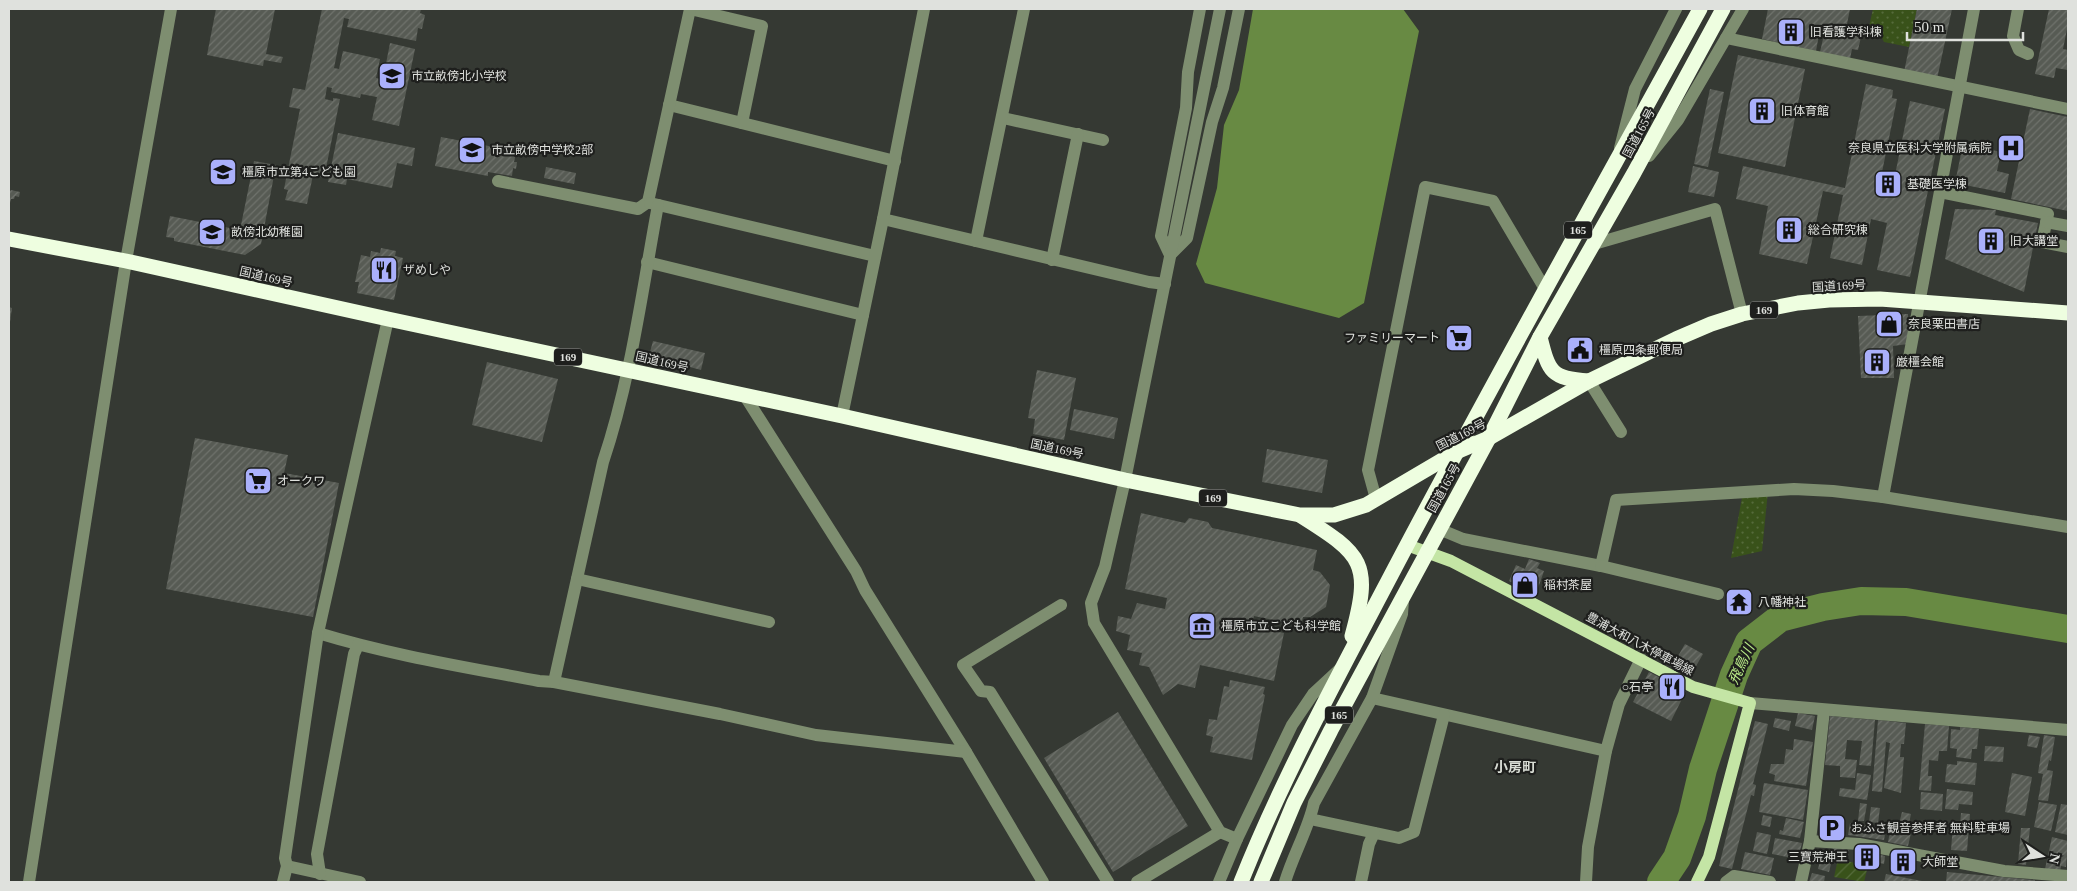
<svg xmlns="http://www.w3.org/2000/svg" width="2077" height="891" viewBox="0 0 2077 891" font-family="'Times New Roman','Noto Sans JP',serif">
  <defs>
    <pattern id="grass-dots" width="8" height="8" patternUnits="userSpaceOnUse" patternTransform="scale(1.25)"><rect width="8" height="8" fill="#39521a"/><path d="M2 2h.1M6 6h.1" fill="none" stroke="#556b3b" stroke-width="1.8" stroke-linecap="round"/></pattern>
    <pattern id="garden-furrows" width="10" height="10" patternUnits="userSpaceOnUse" patternTransform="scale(1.25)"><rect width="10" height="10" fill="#39521a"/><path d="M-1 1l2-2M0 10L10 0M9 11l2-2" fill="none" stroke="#556b3b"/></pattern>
    <pattern id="building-hatch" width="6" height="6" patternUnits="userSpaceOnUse" patternTransform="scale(1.25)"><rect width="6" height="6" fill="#575b54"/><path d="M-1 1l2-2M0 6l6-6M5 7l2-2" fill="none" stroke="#6f726c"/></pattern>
  </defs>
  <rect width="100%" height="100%" fill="#353933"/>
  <g fill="url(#grass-dots)">
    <path d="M 1873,9 L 1917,9 L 1909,47 L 1884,42 L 1880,34 L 1868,31 Z"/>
    <path d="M 1768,491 L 1762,551 L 1731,558 L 1743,492 Z"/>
  </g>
  <path fill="url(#garden-furrows)" d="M 1838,859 L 1868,866 L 1864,882 L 1834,877 Z"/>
  <path fill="#688a43" d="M 1253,9 L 1403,9 L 1419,31 L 1364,303 L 1339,318 L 1205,283 L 1196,264 L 1217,188 L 1224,125 L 1239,90 Z"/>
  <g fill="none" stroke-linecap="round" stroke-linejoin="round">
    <path stroke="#688a43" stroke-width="28" d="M 1661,882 L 1677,858 L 1692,816 L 1703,769 L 1734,675 L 1749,642 L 1780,618 L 1823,607 L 1861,601 L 1906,602 L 2068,629"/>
  </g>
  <g fill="url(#building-hatch)">
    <path d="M 216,9 L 275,9 L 266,54 L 283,57 L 281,63 L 264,60 L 263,66 L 207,55 Z"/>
    <path d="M 322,9 L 421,9 L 420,13 L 425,15 L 422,29 L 418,28 L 416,41 L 347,27 L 349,19 L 344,18 L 334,68 L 339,69 L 343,51 L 380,59 L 376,78 L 383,79 L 390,43 L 415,49 L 399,126 L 372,120 L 377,97 L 361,94 L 360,98 L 331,92 L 332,88 L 327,87 L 325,99 L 333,101 L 333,98 L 340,99 L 324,178 L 313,175 L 307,204 L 285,200 L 288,190 L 284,189 L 300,109 L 289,107 L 293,88 L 305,90 Z"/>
    <path d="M 1768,9 L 1850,9 L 1845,34 L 1861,37 L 1858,50 L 1852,49 L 1850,59 L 1820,52 L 1825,30 L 1820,29 L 1816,51 L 1762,39 Z"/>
    <path d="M 1917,9 L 1952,9 L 1937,79 L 1904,72 Z"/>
    <path d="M 2049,9 L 2068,9 L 2068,24 L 2063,49 L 2068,50 L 2068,70 L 2056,68 L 2054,78 L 2035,74 Z"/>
    <path d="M 1738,55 L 1805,69 L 1785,167 L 1718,153 Z"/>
    <path d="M 1866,84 L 1893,90 L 1892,98 L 1897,99 L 1881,177 L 1894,180 L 1910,101 L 1945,109 L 1910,277 L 1877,270 L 1887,223 L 1871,219 L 1862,265 L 1830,258 L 1843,195 L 1823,191 L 1807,264 L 1759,254 L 1768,206 L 1736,199 L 1743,166 L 1845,188 Z"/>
    <path d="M 1710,89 L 1724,92 L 1708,167 L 1694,164 Z"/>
    <path d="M 2030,109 L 2068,117 L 2068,211 L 2011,199 Z"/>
    <path d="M 338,133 L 415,148 L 412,166 L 397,163 L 392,188 L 347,179 L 346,185 L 328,182 Z"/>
    <path d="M 441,137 L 494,147 L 494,144 L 517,148 L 514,162 L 517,162 L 516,169 L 513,168 L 512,176 L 488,172 L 488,176 L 435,166 Z"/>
    <path d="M 1963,144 L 2001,152 L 1997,171 L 2009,174 L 2005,193 L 1955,183 Z"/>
    <path d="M 254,161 L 276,165 L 261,244 L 245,255 L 174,241 L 174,238 L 166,237 L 170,216 L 240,230 Z"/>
    <path d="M 1693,166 L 1719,172 L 1714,197 L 1688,192 Z"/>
    <path d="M 546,167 L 576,173 L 574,184 L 544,178 Z"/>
    <path d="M 11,190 L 20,192 L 19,197 L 15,196 L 14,199 L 11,199 L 9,207 L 9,192 Z"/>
    <path d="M 1955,209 L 1996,210 L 1995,215 L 2038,223 L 2024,292 L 1945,259 Z"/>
    <path d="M 381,248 L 396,251 L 395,256 L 403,258 L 394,300 L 357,293 L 359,282 L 355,282 L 361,255 L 370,257 L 371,251 L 380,253 Z"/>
    <path d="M 9,307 L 12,308 L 10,322 L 9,322 Z"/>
    <path d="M 1908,314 L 1908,344 L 1893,346 L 1894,378 L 1861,378 L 1858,316 Z"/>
    <path d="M 653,341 L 705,353 L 701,370 L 649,356 Z"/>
    <path d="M 487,362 L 558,379 L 542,442 L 472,425 Z"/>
    <path d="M 1037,370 L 1076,378 L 1064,440 L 1033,434 L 1035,419 L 1028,418 Z"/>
    <path d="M 1074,409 L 1118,418 L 1114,439 L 1070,430 Z"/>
    <path d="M 195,438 L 288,455 L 284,473 L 339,483 L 313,617 L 166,589 Z"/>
    <path d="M 1267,449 L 1328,460 L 1322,493 L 1262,482 Z"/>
    <path d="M 1141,513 L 1185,523 L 1189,518 L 1208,522 L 1212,528 L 1317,550 L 1313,570 L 1320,572 L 1330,585 L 1326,607 L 1310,617 L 1303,617 L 1301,626 L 1254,616 L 1252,627 L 1284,633 L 1274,681 L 1200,665 L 1195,688 L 1178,684 L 1163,695 L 1149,667 L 1139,665 L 1142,653 L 1127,650 L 1130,635 L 1116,631 L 1118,616 L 1131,619 L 1137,603 L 1165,609 L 1167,598 L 1125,589 Z"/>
    <path d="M 1529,559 L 1540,563 L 1537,568 L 1544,571 L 1536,594 L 1509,581 L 1516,565 L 1525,569 Z"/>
    <path d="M 1685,644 L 1703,654 L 1692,673 L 1674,663 Z"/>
    <path d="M 1649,672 L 1686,691 L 1671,721 L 1633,702 Z"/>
    <path d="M 1230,680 L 1265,687 L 1263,694 L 1265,695 L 1252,760 L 1210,752 L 1213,737 L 1206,735 L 1209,719 L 1217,720 L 1224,686 L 1229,687 Z"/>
    <path d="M 1118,712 L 1188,826 L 1113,872 L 1044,758 Z"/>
    <path d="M 1798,713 L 1815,716 L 1812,730 L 1795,726 Z"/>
    <path d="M 1830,716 L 1875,720 L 1871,766 L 1859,765 L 1862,741 L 1847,740 L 1845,759 L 1857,760 L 1855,778 L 1840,777 L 1840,766 L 1825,765 Z"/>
    <path d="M 1775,718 L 1791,721 L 1789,731 L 1773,727 Z"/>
    <path d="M 1878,720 L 1906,723 L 1904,744 L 1901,744 L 1900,757 L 1904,757 L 1901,793 L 1884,788 L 1890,743 L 1886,742 L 1882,792 L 1872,791 Z"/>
    <path d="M 1755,721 L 1768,724 L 1753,784 L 1756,785 L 1754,796 L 1751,795 L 1732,869 L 1719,866 Z"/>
    <path d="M 1925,724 L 1949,726 L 1947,751 L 1939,751 L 1938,761 L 1929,760 L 1928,776 L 1932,776 L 1931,791 L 1919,790 Z"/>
    <path d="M 1960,727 L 1979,729 L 1977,749 L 1972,749 L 1971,759 L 1956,757 L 1957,749 L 1950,748 L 1951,729 L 1960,730 Z"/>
    <path d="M 2029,735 L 2040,737 L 2037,748 L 2027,746 Z"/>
    <path d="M 2044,735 L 2055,737 L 2051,761 L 2049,760 L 2047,770 L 2053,771 L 2048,801 L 2038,800 L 2043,774 L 2038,773 Z"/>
    <path d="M 1794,739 L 1813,742 L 1806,786 L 1774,781 L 1775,775 L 1769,773 L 1771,764 L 1784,764 L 1786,749 L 1793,750 Z"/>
    <path d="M 1985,746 L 2004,747 L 2003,762 L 1984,761 Z"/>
    <path d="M 1957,761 L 1977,763 L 1975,785 L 1945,782 L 1947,764 L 1957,765 Z"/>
    <path d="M 1857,773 L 1871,775 L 1867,800 L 1839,796 L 1840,788 L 1855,790 Z"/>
    <path d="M 2012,773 L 2032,777 L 2025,816 L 2005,812 Z"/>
    <path d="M 1764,783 L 1808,790 L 1803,820 L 1759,812 Z"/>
    <path d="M 1947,789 L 1973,792 L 1972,805 L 1959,804 L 1958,810 L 1945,809 Z"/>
    <path d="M 1921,792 L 1943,794 L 1942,811 L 1920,809 Z"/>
    <path d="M 2039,802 L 2057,805 L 2051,831 L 2034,827 Z"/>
    <path d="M 1860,803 L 1867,804 L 1864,821 L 1858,821 Z"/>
    <path d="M 2061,804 L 2068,805 L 2068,835 L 2055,832 Z"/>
    <path d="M 1871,807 L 1880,808 L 1878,823 L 1869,822 Z"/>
    <path d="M 1902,812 L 1911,814 L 1908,828 L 1912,829 L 1908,846 L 1888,842 L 1891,827 L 1898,828 Z"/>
    <path d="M 1961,813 L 1970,814 L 1967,851 L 1951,850 L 1953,825 L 1960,825 Z"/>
    <path d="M 1763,815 L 1772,817 L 1770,827 L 1761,825 Z"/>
    <path d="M 1786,818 L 1804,822 L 1800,838 L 1779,834 L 1780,830 L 1783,831 Z"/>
    <path d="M 1850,823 L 1886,828 L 1884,840 L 1848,835 Z"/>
    <path d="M 2021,828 L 2030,828 L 2026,865 L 2018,864 Z"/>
    <path d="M 1757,832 L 1771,835 L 1767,854 L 1753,851 Z"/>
    <path d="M 2052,837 L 2068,841 L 2066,867 L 2061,866 L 2060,872 L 2045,869 Z"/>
    <path d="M 1775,838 L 1802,843 L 1798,859 L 1772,854 Z"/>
    <path d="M 1832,846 L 1849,850 L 1848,857 L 1830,853 Z"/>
    <path d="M 1861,850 L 1875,853 L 1872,864 L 1859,861 Z"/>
    <path d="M 1745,852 L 1774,858 L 1770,875 L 1741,869 Z"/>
    <path d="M 1877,854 L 1885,856 L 1884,864 L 1876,862 Z"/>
    <path d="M 1899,856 L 1913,859 L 1910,871 L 1896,868 L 1897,865 L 1893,864 L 1895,857 L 1899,858 Z"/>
    <path d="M 1821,858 L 1832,860 L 1829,872 L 1818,869 Z"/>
    <path d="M 1947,872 L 2035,880 L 2035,882 L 1946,882 Z"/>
    <path d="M 1812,873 L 1825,876 L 1824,882 L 1809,882 Z"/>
    <path d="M 1886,874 L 1922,881 L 1922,882 L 1884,882 Z"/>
  </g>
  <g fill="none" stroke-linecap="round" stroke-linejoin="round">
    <g stroke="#7e8e70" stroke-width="12">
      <path d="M 690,9 L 762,26 L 742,123"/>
      <path d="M 1200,9 L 1188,72 L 1186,108 L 1161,236 L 1170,255 L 1187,238 L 1212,122 L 1223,88 L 1239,9"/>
      <path d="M 1220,9 L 1125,480 L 1105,567 L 1091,603 L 1094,623 L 1220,832 L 1237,839"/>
      <path d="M 2018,9 L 2013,36 L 2019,50 L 2028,54"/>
      <path d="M 1726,38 L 2068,109"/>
      <path d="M 669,105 L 895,161"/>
      <path d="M 1003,118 L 1103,140"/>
      <path d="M 1620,148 L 1635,89 L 1676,9"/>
      <path d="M 1649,156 L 1678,120 L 1743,9"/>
      <path d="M 498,181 L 638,209 L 648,202 L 690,9"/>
      <path d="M 1940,192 L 2048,214 L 2042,242 L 2068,247"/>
      <path d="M 650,203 L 875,256"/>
      <path d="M 883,219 L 1149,282 L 1165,284"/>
      <path d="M 2046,222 L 2068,226"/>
      <path d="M 976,241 L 1024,9"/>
      <path d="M 1594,244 L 1715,209 L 1742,314"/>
      <path d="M 1052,260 L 1078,134"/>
      <path d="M 647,262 L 863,315"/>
      <path d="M 1589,381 L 1621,432"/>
      <path d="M 745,396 L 856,571 L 865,590 L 966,752 L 1043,882"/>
      <path d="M 842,416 L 883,219 L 924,9"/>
      <path d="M 1883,497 L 1974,9"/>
      <path d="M 1376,499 L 1368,470 L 1425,187 L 1493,201 L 1545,289"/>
      <path d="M 1439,529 L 1463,539 L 1601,566 L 1616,500 L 1794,489 L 1833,491 L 1883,497 L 2068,527"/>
      <path d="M 1601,566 L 1718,594"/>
      <path d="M 577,579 L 769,622"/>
      <path d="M 1061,605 L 963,665 L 981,691 L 990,692 L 1108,882"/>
      <path d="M 318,633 C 390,655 465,667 539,681 L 554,682 L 720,714 L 816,735 L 966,752"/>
      <path d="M 554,682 L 603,462 C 631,379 642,291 658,205"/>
      <path d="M 1372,698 L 1606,751"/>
      <path d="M 1750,703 L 2068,730"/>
      <path d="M 1310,819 L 1399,838 L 1414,832 L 1444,715"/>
      <path d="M 1810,841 L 1859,844 L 2004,871 L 2068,876"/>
      <path d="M 287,866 L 360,882"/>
      <path d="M 320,874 L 317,854 L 354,654 L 358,645"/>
      <path d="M 29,882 L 126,261 L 171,9"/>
      <path d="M 283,882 L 287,866 L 285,858 L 318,633 L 388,319"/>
      <path d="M 1137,882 L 1220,832"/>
      <path d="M 1219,882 L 1237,839 L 1292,725 L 1313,694 L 1340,669"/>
      <path d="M 1285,882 C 1293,855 1308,830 1314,803 L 1372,698 L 1402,614 L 1403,600"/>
      <path d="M 1361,882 L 1369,844 L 1374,833"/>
      <path d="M 1586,882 L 1588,847 L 1606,751 L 1619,704 L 1641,659"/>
      <path d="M 1726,882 L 1734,876 L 1770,882"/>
      <path d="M 1801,882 L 1810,841 L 1824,710"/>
    </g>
    <path stroke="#c4e5a5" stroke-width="12" d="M 1407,545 L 1451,561 L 1693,687 L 1750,703 L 1709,857 L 1697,882"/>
    <g stroke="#eefee0" stroke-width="15">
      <path d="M 9,239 L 126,261 L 388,319 L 842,416 L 1125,480 L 1300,515 L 1334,515 L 1366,505 L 1456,452 L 1489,438 L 1589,381 L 1676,339 L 1711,324 L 1742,314 L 1798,303 L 1829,300 L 1880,299 L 2068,313"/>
      <path d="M 1540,337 C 1549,373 1551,378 1589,381"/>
      <path d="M 1301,516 C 1363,555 1372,563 1352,636"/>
      <path d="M 1241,882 C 1285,772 1343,667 1398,562 C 1496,376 1599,193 1700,9"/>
      <path d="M 1261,882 L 1294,803 L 1331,730 L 1489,438 L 1540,337 L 1634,173 L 1723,9"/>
    </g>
  </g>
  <defs>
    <g id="building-square" transform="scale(1.4375)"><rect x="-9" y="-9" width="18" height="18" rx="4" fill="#aab0fb" stroke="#1e1f1d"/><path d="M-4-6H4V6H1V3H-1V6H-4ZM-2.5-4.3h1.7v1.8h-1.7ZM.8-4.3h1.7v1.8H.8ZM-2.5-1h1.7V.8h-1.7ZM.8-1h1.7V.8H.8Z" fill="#111"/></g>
    <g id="school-square" transform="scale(1.4375)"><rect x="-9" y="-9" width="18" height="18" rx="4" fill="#aab0fb" stroke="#1e1f1d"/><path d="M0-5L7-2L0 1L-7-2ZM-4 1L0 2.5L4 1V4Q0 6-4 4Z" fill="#111"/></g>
    <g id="hospital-square" transform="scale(1.4375)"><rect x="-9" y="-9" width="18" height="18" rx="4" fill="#aab0fb" stroke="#1e1f1d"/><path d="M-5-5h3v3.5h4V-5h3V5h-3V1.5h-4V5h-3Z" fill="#111"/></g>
    <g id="restaurant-square" transform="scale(1.4375)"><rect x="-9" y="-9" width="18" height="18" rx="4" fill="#aab0fb" stroke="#1e1f1d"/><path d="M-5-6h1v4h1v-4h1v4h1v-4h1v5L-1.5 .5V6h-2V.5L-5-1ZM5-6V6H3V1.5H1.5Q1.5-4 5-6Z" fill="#111"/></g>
    <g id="shop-square" transform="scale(1.4375)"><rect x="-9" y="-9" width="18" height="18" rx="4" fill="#aab0fb" stroke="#1e1f1d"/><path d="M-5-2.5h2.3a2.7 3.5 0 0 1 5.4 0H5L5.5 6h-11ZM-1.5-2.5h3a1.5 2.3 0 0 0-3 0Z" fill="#111"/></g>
    <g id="supermarket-square" transform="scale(1.4375)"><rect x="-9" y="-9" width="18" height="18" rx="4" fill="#aab0fb" stroke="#1e1f1d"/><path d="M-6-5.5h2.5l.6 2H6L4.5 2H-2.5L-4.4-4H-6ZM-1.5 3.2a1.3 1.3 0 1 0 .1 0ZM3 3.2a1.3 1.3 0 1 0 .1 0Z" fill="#111"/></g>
    <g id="civic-square" transform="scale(1.4375)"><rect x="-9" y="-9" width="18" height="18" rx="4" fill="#aab0fb" stroke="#1e1f1d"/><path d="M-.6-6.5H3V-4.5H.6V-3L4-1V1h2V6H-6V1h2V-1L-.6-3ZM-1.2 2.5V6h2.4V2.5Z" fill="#111"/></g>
    <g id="temple-square" transform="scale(1.4375)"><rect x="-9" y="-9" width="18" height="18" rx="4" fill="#aab0fb" stroke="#1e1f1d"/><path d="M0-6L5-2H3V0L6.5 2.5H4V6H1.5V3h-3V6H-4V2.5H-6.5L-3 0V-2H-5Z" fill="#111"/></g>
    <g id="museum-square" transform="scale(1.4375)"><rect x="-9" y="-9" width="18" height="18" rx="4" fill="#aab0fb" stroke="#1e1f1d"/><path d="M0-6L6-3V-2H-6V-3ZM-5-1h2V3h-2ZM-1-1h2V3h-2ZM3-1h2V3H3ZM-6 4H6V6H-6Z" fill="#111"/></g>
    <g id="parking-square" transform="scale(1.4375)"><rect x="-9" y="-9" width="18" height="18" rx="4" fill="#aab0fb" stroke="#1e1f1d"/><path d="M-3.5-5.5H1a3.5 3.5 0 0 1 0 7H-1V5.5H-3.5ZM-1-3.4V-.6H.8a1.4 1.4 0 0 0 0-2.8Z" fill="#111"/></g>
  </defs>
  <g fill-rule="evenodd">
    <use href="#building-square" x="1791" y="32"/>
    <use href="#school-square" x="392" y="76"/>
    <use href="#building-square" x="1762" y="111"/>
    <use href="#hospital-square" x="2011" y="148"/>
    <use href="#school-square" x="472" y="150"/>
    <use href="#school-square" x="223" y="172"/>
    <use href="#building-square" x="1888" y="184"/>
    <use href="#building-square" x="1789" y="230"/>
    <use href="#school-square" x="212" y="232"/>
    <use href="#building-square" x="1991" y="241"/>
    <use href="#restaurant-square" x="384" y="270"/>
    <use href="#shop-square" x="1889" y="324"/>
    <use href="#supermarket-square" x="1459" y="338"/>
    <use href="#civic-square" x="1580" y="350"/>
    <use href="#building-square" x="1877" y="362"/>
    <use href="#supermarket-square" x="258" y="481"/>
    <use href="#shop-square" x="1525" y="585"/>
    <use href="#temple-square" x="1739" y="602"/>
    <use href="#museum-square" x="1202" y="626"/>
    <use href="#restaurant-square" x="1672" y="687"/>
    <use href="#parking-square" x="1832" y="828"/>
    <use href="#building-square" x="1867" y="857"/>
    <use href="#building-square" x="1903" y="862"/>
  </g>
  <g text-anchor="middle" stroke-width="4.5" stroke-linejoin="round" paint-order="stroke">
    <g fill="#1e1f1d" stroke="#a5a7a3" stroke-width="1">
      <rect x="1564" y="221.5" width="28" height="17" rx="4"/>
      <rect x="1750" y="301.5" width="28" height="17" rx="4"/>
      <rect x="554" y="348.5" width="28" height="17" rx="4"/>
      <rect x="1199" y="489.5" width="28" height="17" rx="4"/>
      <rect x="1325" y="706.5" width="28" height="17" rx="4"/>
    </g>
    <g font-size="11" font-weight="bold" fill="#dfe1dd">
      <text x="1578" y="234">165</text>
      <text x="1764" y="314">169</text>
      <text x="568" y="361">169</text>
      <text x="1213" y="502">169</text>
      <text x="1339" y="719">165</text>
    </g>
    <g font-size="12" fill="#dfe1dd" stroke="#1e1f1d" text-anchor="start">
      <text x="1810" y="36">旧看護学科棟</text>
      <text x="411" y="80">市立畝傍北小学校</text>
      <text x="1781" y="115">旧体育館</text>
      <text x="1992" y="152" text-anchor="end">奈良県立医科大学附属病院</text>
      <text x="491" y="154">市立畝傍中学校2部</text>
      <text x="242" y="176">橿原市立第4こども園</text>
      <text x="1907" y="188">基礎医学棟</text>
      <text x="1808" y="234">総合研究棟</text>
      <text x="231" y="236">畝傍北幼稚園</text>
      <text x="2010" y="245">旧大講堂</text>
      <text x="403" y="274">ザめしや</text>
      <text x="1908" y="328">奈良栗田書店</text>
      <text x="1440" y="342" text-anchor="end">ファミリーマート</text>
      <text x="1599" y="354">橿原四条郵便局</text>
      <text x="1896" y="366">厳橿会館</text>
      <text x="277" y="485">オークワ</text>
      <text x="1544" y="589">稲村茶屋</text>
      <text x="1758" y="606">八幡神社</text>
      <text x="1221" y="630">橿原市立こども科学館</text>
      <text x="1653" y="691" text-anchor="end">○石亭</text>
      <text x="1851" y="832">おふさ観音参拝者 無料駐車場</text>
      <text x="1848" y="861" text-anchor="end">三寶荒神王</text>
      <text x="1922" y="866">大師堂</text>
    </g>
    <g font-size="12" fill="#dfe1dd" stroke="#1e1f1d">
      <text transform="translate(1639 133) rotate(-62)" y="4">国道165号</text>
      <text transform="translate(266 277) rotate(13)" y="4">国道169号</text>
      <text transform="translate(1839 286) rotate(-3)" y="4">国道169号</text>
      <text transform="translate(662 362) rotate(13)" y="4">国道169号</text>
      <text transform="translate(1461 435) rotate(-27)" y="4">国道169号</text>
      <text transform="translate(1057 449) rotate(12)" y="4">国道169号</text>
      <text transform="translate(1444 488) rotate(-61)" y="4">国道165号</text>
      <text transform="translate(1640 644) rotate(28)" y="4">豊浦大和八木停車場線</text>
    </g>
    <g font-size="14" font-style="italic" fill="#baeb88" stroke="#1e1f1d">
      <text transform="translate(1741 664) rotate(-65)" y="5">飛鳥川</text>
    </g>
    <g font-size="14" font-weight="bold" fill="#d8dcd4" stroke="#1e1f1d">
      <text x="1515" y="772">小房町</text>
    </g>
  </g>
  <rect width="2077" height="891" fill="none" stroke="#dfe1dd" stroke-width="20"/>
  <g transform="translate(2042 856) rotate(102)" stroke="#1e1f1d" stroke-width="4" paint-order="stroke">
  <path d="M0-4L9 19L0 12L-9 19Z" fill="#dfe1dd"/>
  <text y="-8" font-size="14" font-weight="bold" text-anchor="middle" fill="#dfe1dd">N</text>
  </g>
  <path d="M1907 32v8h116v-8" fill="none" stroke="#dfe1dd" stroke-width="2.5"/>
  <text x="1914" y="32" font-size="15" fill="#dfe1dd" stroke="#1e1f1d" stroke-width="4" paint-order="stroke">50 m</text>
</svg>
